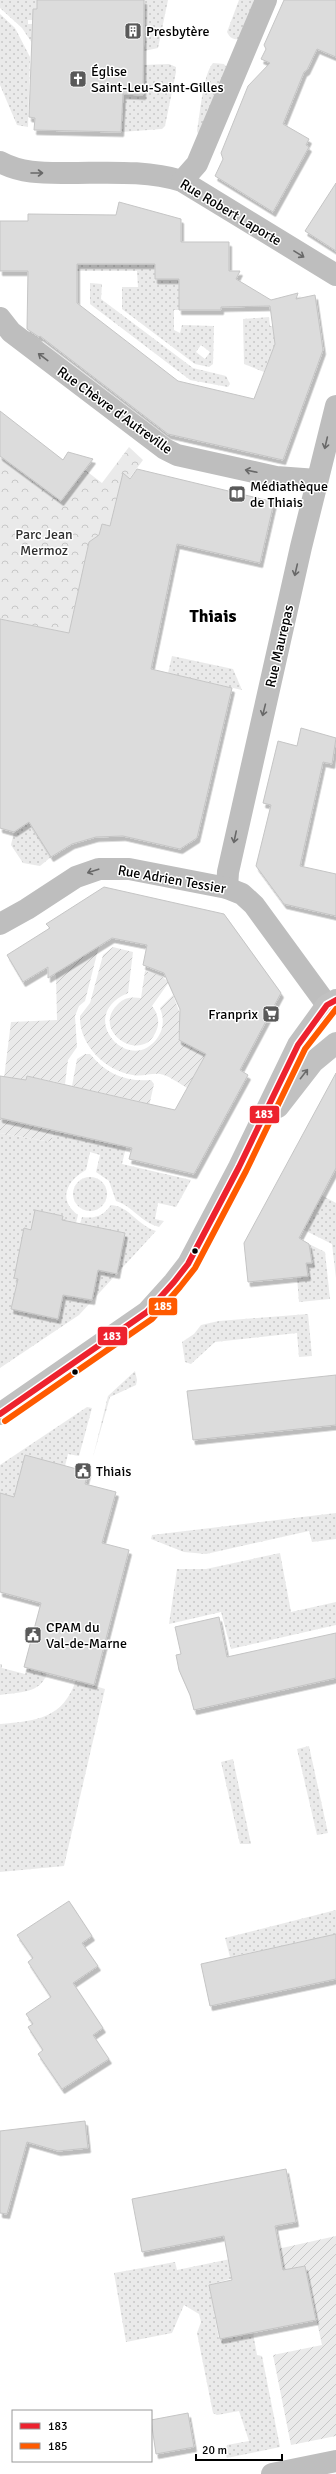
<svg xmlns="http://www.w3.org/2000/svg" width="336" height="2474" viewBox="0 0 336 2474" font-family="Signika,sans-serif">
  <defs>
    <pattern id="grass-dots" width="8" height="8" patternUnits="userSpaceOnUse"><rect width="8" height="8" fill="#eaeaea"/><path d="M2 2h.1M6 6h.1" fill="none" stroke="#c7c7c7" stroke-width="1.8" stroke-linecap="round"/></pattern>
    <pattern id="park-crowns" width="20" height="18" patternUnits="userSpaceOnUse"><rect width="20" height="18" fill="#eaeaea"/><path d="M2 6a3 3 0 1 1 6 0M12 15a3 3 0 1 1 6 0" fill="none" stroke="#c7c7c7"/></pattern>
    <pattern id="garden-furrows" width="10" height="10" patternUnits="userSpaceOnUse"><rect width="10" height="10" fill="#eaeaea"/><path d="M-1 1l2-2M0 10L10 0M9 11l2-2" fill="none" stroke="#c7c7c7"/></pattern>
    <filter id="shadow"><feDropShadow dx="2.5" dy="4.5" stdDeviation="0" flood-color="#0004"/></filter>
  </defs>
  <rect width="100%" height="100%" fill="#fff"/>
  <g fill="url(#grass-dots)" fill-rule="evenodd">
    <path d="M 0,0 L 37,0 L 37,9 L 33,9 L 37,20 L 28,20 L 28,24 L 37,24 L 32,43 L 22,28 L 0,8 Z"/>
    <path d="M 144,0 L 168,0 L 158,48 L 144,51 Z"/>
    <path d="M 239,0 L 254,0 L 240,39 C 233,40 230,38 227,32 Z"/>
    <path d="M 0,14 L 15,28 L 30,57 L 28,127 L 17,125 L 0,85 Z"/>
    <path d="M 213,63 L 224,64 L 228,69 L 200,139 L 197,131 C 200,115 203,74 213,63 Z"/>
    <path d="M 169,64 L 176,67 L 176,72 L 165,126 L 162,129 L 121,132 L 121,94 L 143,94 L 143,65 Z"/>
    <path d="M 155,250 L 155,279 L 179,279 L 179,310 L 174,310 L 174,330 L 180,333 L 182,325 L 214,326 L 213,364 L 209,367 L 195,364 L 122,309 L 122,287 L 138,287 L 137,271 L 77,271 L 77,264 ZM 201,345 L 210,352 L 205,359 L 196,352 Z"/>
    <path d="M 90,283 L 102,284 L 101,299 L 193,368 L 226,376 L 230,384 L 228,387 L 190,380 L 90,304 Z"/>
    <path d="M 269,317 L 270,326 L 273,326 L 278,335 L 271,359 L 268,361 L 264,372 L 244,364 L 243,319 Z"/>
    <path d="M 172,656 L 233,669 L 242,690 L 168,673 Z"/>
    <path d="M 28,821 L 51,857 L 40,866 L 23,863 L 11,845 L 14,832 Z"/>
    <path d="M 54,1131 L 126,1147 L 122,1164 L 191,1180 L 176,1207 L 158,1203 L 155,1219 L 164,1221 L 159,1227 C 139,1221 134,1207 116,1201 L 109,1181 L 96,1172 L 100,1155 L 90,1152 L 86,1170 C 67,1180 57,1200 78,1215 L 76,1223 L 62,1220 L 63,1216 L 36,1210 L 31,1230 L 24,1229 L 14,1278 L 18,1279 L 12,1309 L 58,1319 L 63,1295 L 92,1300 L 98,1270 L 117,1273 L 125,1233 L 80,1224 L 82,1217 C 95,1219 103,1216 111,1205 C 129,1206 137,1225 156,1231 L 79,1315 L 0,1368 L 0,1133 L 51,1142 Z"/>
    <circle cx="90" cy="1194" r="17"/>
    <path d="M 321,1195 L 336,1203 L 336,1278 L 332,1244 L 304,1230 Z"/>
    <path d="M 309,1244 L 325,1252 L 330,1299 L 299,1302 L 297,1277 L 306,1263 L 312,1263 Z"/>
    <path d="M 308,1314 L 312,1356 L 299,1357 L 297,1333 L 215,1342 L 191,1364 L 185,1362 L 182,1342 L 194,1334 L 201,1325 L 219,1321 Z"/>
    <path d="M 135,1371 L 137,1380 L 136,1385 L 110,1397 L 93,1457 L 108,1396 Z"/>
    <path d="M 87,1407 L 92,1408 L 79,1456 L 68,1454 L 65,1466 L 25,1456 L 14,1497 L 0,1493 L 0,1465 Z"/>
    <path d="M 336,1513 L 336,1539 L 312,1542 L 309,1531 L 206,1554 L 184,1552 L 151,1539 L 152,1535 Z"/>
    <path d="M 280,1553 L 291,1612 L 336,1602 L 336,1625 L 231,1649 L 221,1612 L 169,1624 L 177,1569 L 206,1569 Z"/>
    <path d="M 0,1664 L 2,1664 L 2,1668 L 25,1674 L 27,1667 L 47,1673 C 41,1694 18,1692 0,1695 Z"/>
    <path d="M 76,1680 L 105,1689 L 64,1866 L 0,1872 L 0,1724 C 36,1721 63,1719 76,1680 Z"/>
    <path d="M 309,1746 L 328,1833 L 317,1835 L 297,1749 Z"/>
    <path d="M 233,1759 L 251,1844 L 240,1844 L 221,1762 Z"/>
    <path d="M 336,1910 L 336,1934 L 230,1957 L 225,1938 Z"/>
    <path d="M 240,2257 L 244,2275 L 209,2285 L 219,2339 L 253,2333 L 257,2355 L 262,2356 L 280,2447 L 227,2458 L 225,2452 L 227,2445 L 249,2441 L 239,2411 L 217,2415 L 213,2413 L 197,2333 L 201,2322 L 199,2314 L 184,2305 L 172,2333 L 126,2342 L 114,2273 L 175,2262 L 177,2270 Z"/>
  </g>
  <path fill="url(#park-crowns)" d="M 129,447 L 143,460 L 126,483 L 110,526 L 102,524 L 73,637 L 56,649 L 60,631 L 0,619 L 0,456 L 61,501 L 85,470 L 102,483 Z"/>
  <g fill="url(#garden-furrows)">
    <path d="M 59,942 L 72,963 L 99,946 L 85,1001 L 79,1006 L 75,1016 L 77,1047 L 68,1060 L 65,1084 L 27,1076 L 17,1122 L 54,1131 L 51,1142 L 0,1133 L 0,1110 L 11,1022 L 57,1020 L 56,975 L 42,953 Z"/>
    <path d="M 113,947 L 133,952 L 128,993 C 73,1016 131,1078 158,1037 C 164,1028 164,1018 160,1008 L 173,995 L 181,1016 L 178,1039 L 206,1054 L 187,1088 C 180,1084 168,1075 160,1074 C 151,1073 142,1077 133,1075 C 105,1071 79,1045 80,1016 L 90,1003 L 103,955 Z"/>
    <path d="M 145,971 L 161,976 L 169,982 L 152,1006 C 157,1012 160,1021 157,1029 C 144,1067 89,1031 118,1004 C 125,997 132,997 141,998 Z"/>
    <path d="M 85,1054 L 90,1054 C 106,1074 126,1082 151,1080 L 154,1084 L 147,1115 L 140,1113 L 142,1102 L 72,1086 L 77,1059 Z"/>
    <path d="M 336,2236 L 336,2436 L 291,2445 L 273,2355 L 322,2345 L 305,2266 L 283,2270 L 255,2254 Z"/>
  </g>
  <g fill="#dcdcdc" stroke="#c5c5c5" fill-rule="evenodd" filter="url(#shadow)">
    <path d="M 37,0 L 144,0 L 143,95 L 123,94 L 121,132 L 34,130 L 35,118 L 29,117 L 33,9 L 37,9 Z"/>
    <path d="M 284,0 L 336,0 L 336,57 L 317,49 L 307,70 L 304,72 L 283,124 L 309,139 L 306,145 L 309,147 L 273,212 L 215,176 L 223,159 L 221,153 L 248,86 L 270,63 L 261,59 L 266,49 L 264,45 Z"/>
    <path d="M 336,183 L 336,251 L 305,231 Z"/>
    <path d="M 119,202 L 181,219 L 181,242 L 229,242 L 229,271 L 240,271 L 236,279 L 271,300 L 298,293 L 296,299 L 315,295 L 323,350 L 283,460 L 168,434 L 40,336 L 39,337 L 27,329 L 28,271 L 0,271 L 0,221 L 28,221 L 28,214 L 116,215 ZM 77,264 L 155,264 L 155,279 L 179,279 L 179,310 L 221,310 L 221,307 L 270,306 L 275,344 L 254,399 L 178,381 L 77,303 Z"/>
    <path d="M 0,411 L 63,460 L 68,452 L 93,459 L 61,501 L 0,456 Z"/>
    <path d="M 137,469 L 274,502 L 260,563 L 177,544 L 151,669 L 232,688 L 197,838 L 180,849 L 123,836 L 96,837 L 72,844 L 51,857 L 29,822 L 14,832 L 0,828 L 0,619 L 69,633 L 89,542 L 99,535 L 102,524 L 110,526 L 123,473 L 130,479 Z"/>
    <path d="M 301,728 L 336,738 L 332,764 L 323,762 L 300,866 L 336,874 L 336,916 L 284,904 L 256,866 L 271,805 L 263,803 L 278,741 L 297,746 Z"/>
    <path d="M 104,887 L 224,914 L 281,993 L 240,1070 L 248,1075 L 194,1174 L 129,1159 L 132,1148 L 0,1118 L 0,1076 L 26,1080 L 27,1076 L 175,1110 L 206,1054 L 179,1040 L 180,1009 L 164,973 L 143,965 L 147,945 L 112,938 L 48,978 L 48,967 L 23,982 L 7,955 L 50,928 L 46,924 Z"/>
    <path d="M 336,1073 L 336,1168 L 299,1238 L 309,1244 L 312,1263 L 306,1263 L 308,1276 L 248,1282 L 244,1243 Z"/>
    <path d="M 35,1210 L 63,1216 L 62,1220 L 125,1233 L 117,1274 L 98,1270 L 92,1300 L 63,1295 L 58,1319 L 11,1309 L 18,1279 L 14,1278 L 24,1228 L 31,1230 Z"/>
    <path d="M 336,1375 L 336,1425 L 193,1440 L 187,1391 Z"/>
    <path d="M 25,1455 L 88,1472 L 85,1484 L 116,1492 L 102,1543 L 129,1550 L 94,1685 L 24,1667 L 41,1603 L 0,1592 L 0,1493 L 14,1497 Z"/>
    <path d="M 219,1617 L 227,1657 L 336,1633 L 336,1678 L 194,1710 L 190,1695 L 179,1670 L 176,1655 L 181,1654 L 175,1627 Z"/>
    <path d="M 69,1901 L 92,1936 L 82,1943 L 98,1966 L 73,1983 L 103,2028 L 93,2035 L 109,2059 L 62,2089 L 38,2054 L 43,2050 L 28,2027 L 33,2024 L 26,2014 L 51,1997 L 28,1962 L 33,1958 L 17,1935 Z"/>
    <path d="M 336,1934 L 336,1979 L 210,2006 L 201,1964 Z"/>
    <path d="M 85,2121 L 88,2148 L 58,2151 L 27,2142 L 7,2214 L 0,2213 L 0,2131 Z"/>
    <path d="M 286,2169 L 296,2222 L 275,2226 L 283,2270 L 305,2266 L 316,2320 L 220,2339 L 209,2285 L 232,2280 L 224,2236 L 142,2252 L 132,2199 Z"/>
    <path d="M 188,2413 L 194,2447 L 156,2454 L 151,2420 Z"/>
  </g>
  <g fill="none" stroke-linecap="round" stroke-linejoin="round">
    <g stroke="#bebebe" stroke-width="22">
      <path d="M 0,162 C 22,174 45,173 69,173 C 107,173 146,170 182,181 L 336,275"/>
      <path d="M 182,181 L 197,164 L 266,0"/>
      <path d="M 0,318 L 11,332 L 165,449 L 177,455 L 276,477 L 317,480"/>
      <path d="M 227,888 L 228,872 L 301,547 L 336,406"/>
      <path d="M 0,924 L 27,909 L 76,877 L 99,869 L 129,869 L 227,888 L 242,894 L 254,905 L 327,1005"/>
      <path d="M 272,2474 L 336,2461"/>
    </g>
    <g stroke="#c1c1c1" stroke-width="22">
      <path d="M 278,1107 L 313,1062 L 336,1043"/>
      <path d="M 0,1414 L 147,1312 L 174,1282 L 188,1264 L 239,1167 L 298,1045 L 327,1005 L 336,1000"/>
    </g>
    <g stroke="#fff" stroke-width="9">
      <path id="bus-1" d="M 0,1414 L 147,1312 L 174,1282 L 188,1264 L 239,1167 L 298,1045 L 327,1005 L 336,1000"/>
    </g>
    <g stroke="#fff" stroke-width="9">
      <path id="bus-2" d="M 5,1421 L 152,1319 L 180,1287 L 195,1268 L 246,1171 L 305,1049 L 336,1009"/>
    </g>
    <use href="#bus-1" stroke="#ed222e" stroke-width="6"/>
    <use href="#bus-2" stroke="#ff5a00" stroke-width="6"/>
  </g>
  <defs><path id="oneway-shaft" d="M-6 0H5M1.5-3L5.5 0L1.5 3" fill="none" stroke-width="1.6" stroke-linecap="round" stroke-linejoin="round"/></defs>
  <g stroke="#686868">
    <use href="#oneway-shaft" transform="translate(37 173)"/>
    <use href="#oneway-shaft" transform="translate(299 254) rotate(32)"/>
    <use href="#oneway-shaft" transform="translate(43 357) rotate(-143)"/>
    <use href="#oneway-shaft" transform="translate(326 443) rotate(103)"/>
    <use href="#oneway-shaft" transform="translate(251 471) rotate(-168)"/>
    <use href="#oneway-shaft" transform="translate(296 570) rotate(103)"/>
    <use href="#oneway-shaft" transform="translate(264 710) rotate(104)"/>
    <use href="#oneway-shaft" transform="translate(235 837) rotate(102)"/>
    <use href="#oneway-shaft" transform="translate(93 871) rotate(162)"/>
  </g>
  <use stroke="#6a6a6a" href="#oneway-shaft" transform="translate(304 1074) rotate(-52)"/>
  <defs>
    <g id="building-square" transform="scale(0.9)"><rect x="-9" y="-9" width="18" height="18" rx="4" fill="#595959" stroke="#fff"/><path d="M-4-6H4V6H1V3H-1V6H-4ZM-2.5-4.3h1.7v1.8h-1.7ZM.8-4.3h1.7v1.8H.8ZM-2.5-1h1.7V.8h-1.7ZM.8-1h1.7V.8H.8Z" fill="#fff"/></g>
    <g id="church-square" transform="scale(0.9)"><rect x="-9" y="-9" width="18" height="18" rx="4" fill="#595959" stroke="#fff"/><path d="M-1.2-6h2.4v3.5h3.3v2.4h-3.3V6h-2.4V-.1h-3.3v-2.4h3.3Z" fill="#fff"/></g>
    <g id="library-square" transform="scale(0.9)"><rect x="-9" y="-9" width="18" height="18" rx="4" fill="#595959" stroke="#fff"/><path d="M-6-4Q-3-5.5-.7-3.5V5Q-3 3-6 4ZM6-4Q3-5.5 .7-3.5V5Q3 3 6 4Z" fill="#fff"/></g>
    <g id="supermarket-square" transform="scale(0.9)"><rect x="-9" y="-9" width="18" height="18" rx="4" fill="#595959" stroke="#fff"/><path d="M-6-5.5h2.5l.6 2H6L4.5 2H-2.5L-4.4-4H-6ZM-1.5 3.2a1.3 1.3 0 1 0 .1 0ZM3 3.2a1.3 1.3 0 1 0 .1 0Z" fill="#fff"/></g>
    <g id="civic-square" transform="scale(0.9)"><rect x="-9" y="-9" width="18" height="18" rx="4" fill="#595959" stroke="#fff"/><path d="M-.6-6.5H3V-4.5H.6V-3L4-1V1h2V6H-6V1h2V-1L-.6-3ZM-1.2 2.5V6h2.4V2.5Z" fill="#fff"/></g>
  </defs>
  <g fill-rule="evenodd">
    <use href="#building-square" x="133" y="31"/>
    <use href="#church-square" x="78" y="79"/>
    <use href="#library-square" x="237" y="494"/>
    <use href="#supermarket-square" x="271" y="1014"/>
    <use href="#civic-square" x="83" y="1471"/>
    <use href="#civic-square" x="33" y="1635"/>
  </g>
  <g fill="#000" stroke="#fff" stroke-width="1.5">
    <circle cx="195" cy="1251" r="3.5"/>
    <circle cx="75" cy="1372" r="3.5"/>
  </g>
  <g text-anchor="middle" stroke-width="3" stroke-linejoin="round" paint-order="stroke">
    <g font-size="14" fill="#000" stroke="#fff" text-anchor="start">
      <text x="146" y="36">Presbytère</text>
      <text x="91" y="76">Église<tspan x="91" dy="16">Saint-Leu-Saint-Gilles</tspan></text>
      <text x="250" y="491">Médiathèque<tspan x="250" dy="16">de Thiais</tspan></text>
      <text x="258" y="1019" text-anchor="end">Franprix</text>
      <text x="96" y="1476">Thiais</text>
      <text x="46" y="1632">CPAM du<tspan x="46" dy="16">Val-de-Marne</tspan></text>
    </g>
    <g font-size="14" fill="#000" stroke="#fff">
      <text transform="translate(231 212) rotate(31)" y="5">Rue Robert Laporte</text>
      <text transform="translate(115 410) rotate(36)" y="5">Rue Chèvre d'Autreville</text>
      <text transform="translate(279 646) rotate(-77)" y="5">Rue Maurepas</text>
      <text transform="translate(172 879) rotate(10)" y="5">Rue Adrien Tessier</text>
    </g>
    <g font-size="14" fill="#2f2f2f" stroke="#fff">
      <text x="44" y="539">Parc Jean<tspan x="44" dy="16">Mermoz</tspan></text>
    </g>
    <g font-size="18" font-weight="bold" fill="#000" stroke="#fff">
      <text x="213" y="622">Thiais</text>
    </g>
  </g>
  <g stroke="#fff" stroke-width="1.5">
    <rect x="249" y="1105" width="31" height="19" rx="4" fill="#ed222e"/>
    <rect x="148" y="1297" width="30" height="19" rx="4" fill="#ff5a00"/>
    <rect x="97" y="1326" width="31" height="20" rx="4" fill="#ed222e"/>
  </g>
  <g font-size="11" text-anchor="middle" font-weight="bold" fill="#fff">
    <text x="264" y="1118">183</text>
    <text x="163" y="1310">185</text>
    <text x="112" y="1340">183</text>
  </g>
  <rect x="12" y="2410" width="140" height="52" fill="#ffffff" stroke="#999999"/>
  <rect x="20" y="2423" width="20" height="6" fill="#ed222e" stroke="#999999"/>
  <text x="48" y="2430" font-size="12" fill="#000000">183</text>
  <rect x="20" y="2443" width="20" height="6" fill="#ff5a00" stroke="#999999"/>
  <text x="48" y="2450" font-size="12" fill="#000000">185</text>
  <path d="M196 2454v6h86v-6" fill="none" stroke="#000000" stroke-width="2"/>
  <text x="202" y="2454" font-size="12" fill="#000000" stroke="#ffffff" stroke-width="3" paint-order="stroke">20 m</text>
</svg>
